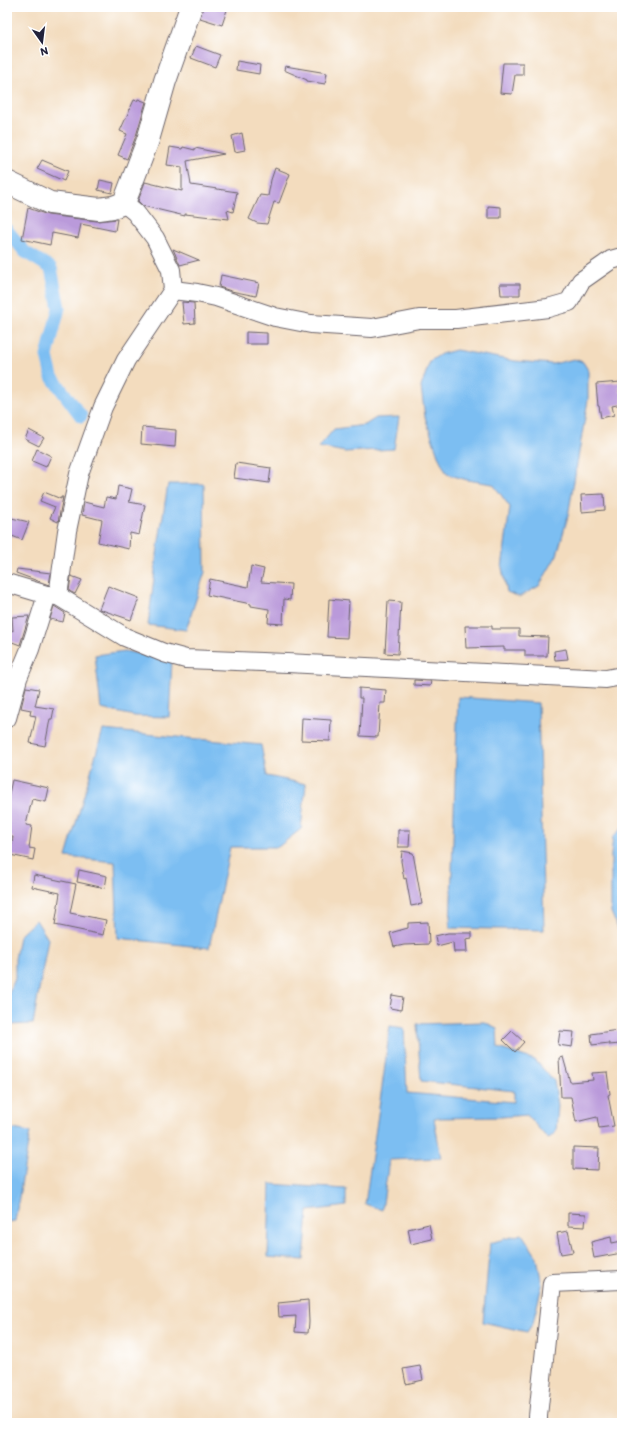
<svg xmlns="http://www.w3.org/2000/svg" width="629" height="1430" viewBox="0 0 629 1430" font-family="Itim,sans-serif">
  <rect width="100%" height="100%" fill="#fff"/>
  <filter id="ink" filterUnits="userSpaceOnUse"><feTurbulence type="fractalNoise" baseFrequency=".025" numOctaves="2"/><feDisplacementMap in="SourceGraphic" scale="8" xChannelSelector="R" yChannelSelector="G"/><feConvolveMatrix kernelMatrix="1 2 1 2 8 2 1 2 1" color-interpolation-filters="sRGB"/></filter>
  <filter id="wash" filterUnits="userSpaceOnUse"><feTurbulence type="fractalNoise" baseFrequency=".012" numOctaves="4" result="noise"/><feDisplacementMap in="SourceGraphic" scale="16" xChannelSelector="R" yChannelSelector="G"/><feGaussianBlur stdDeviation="0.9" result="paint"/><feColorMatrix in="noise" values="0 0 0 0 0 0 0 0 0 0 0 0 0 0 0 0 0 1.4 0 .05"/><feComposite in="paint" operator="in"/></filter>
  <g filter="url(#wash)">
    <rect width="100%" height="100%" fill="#f3dcbe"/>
    <g fill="#7cbef2" stroke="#4f7096">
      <path d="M 456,350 L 515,361 L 553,364 L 574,359 L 583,362 L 588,370 L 588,400 L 568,516 L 557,555 L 539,586 L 519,597 L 507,592 L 502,568 L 510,507 L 493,484 L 467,480 L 447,474 L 439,458 L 425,417 L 421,387 L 430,361 L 441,354 Z"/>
      <path d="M 399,417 L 394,449 L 345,452 L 319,447 L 334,429 L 365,425 L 376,418 Z"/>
      <path d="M 168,484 L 204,484 L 205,572 L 186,630 L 148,625 L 158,547 Z"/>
      <path d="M 125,651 L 172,661 L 169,717 L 135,716 L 101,709 L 95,655 Z"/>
      <path d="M 458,697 L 538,703 L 544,930 L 450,928 Z"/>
      <path d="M 103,730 L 261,745 L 267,776 L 306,784 L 301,829 L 278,847 L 230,847 L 209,948 L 118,938 L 115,862 L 66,857 Z"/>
      <path d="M 622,828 L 622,932 L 619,931 L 611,912 L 611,855 L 613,837 Z"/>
      <path d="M 36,920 L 48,939 L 33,1024 L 7,1025 L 7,997 L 15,979 L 15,959 L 19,936 Z"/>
      <path d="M 484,1022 L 497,1028 L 498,1048 L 535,1060 L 554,1081 L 558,1105 L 556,1132 L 548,1139 L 527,1115 L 501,1117 L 434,1118 L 441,1158 L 389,1160 L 382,1210 L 365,1204 L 384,1073 L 390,1026 L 404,1028 L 407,1093 L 514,1102 L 514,1091 L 421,1081 L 417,1024 Z"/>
      <path d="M 7,1128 L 30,1132 L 15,1221 L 7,1222 Z"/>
      <path d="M 270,1184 L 346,1189 L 346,1206 L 308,1211 L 304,1260 L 268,1257 Z"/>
      <path d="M 522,1234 L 537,1257 L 542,1285 L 533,1323 L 527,1332 L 483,1322 L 490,1243 Z"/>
    </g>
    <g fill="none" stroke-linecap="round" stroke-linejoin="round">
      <path stroke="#7cbef2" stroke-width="13" d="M 7,230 L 25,252 L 51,268 L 59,308 L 47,356 L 52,377 L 81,416"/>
    </g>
    <g id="blocks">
      <g fill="#ba9ada">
        <path d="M 203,7 L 228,7 L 222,25 L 200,18 Z"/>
        <path d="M 196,46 L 220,55 L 215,67 L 191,58 Z"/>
        <path d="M 237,61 L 260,65 L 259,74 L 236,70 Z"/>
        <path d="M 503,63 L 523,63 L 523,75 L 515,75 L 512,94 L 500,93 Z"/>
        <path d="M 285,66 L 327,73 L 325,84 L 307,81 L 307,80 L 284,70 Z"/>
        <path d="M 138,99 L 146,102 L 136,136 L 127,159 L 118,155 L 127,134 L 120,131 L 134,100 L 137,101 Z"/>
        <path d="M 242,133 L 245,150 L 235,152 L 232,136 Z"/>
        <path d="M 170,147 L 182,149 L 183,147 L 195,150 L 195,148 L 224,154 L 187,161 L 191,185 L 237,192 L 233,212 L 227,210 L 229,219 L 185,214 L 185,216 L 143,206 L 138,201 L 145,182 L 182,191 L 182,167 L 167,165 Z"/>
        <path d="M 42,160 L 68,171 L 64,181 L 37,169 Z"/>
        <path d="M 275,168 L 290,174 L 279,203 L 274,202 L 267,224 L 257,223 L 249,219 L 260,195 L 268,196 L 271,180 Z"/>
        <path d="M 100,180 L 114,183 L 112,193 L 98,190 Z"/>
        <path d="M 488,206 L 501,207 L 501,218 L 488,218 Z"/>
        <path d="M 28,208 L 48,215 L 97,221 L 117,219 L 115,231 L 81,224 L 78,238 L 52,233 L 50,245 L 22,239 Z"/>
        <path d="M 173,249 L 199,260 L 180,265 Z"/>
        <path d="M 221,275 L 259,283 L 256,296 L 231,291 L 219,287 Z"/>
        <path d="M 500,284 L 520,284 L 520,295 L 501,295 Z"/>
        <path d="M 182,302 L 194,303 L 195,323 L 184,324 Z"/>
        <path d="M 246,332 L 267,333 L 267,344 L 246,344 Z"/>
        <path d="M 621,382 L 619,392 L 622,392 L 622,404 L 612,406 L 614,415 L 601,418 L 599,406 L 598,406 L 596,384 Z"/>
        <path d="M 142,427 L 176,430 L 175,447 L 141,444 Z"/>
        <path d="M 29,430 L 44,438 L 39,446 L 25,439 Z"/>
        <path d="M 37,449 L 51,456 L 46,467 L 32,461 Z"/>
        <path d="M 236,463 L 271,468 L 269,483 L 234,478 Z"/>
        <path d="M 118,486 L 132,489 L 129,502 L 145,505 L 139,535 L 130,533 L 129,549 L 98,542 L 102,520 L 82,515 L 84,502 L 104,507 L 106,497 L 116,499 Z"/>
        <path d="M 44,492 L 61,499 L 61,497 L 63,497 L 58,522 L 50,518 L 55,507 L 40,501 Z"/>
        <path d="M 604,494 L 605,510 L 582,512 L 581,495 Z"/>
        <path d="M 7,517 L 29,522 L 22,540 L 7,534 Z"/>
        <path d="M 251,566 L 264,569 L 261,582 L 291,584 L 290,600 L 284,599 L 283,624 L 268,623 L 269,609 L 251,606 L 251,604 L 207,595 L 210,579 L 248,587 Z"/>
        <path d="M 17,569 L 51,573 L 49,585 L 16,573 Z"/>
        <path d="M 71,576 L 82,580 L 75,594 L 69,591 Z"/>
        <path d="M 108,586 L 139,598 L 131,620 L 99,609 Z"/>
        <path d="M 329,599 L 349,601 L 347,638 L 327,637 Z"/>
        <path d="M 388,601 L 401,602 L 398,654 L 385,653 Z"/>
        <path d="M 54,606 L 65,613 L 63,622 L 50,619 Z"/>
        <path d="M 29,616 L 20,645 L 7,640 L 7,628 L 13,631 L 12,617 Z"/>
        <path d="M 465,626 L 492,626 L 492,629 L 519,629 L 519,636 L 548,637 L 547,656 L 525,656 L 525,650 L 504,650 L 504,647 L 466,648 Z"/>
        <path d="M 566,649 L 568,659 L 555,660 L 554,651 Z"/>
        <path d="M 414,680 L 431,681 L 430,686 L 414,685 Z"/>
        <path d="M 26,687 L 39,689 L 35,706 L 54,709 L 52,719 L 50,719 L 45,746 L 30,743 L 36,716 L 30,715 L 31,710 L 21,708 Z"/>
        <path d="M 359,688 L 386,690 L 385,703 L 380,703 L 378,737 L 360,736 L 362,698 L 359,698 Z"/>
        <path d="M 302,718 L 331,720 L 330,741 L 301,740 Z"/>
        <path d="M 12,780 L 49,788 L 46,802 L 32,799 L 26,825 L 32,826 L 29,848 L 35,849 L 33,860 L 10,855 L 13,837 L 7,836 L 9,818 L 7,818 L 7,803 Z"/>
        <path d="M 398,830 L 410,830 L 409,847 L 398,847 Z"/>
        <path d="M 402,851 L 413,853 L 422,904 L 411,906 L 406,878 L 404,879 L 401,861 Z"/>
        <path d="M 79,870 L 107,876 L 105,888 L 77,882 Z"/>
        <path d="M 34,875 L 76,884 L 70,913 L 106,920 L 103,935 L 55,925 L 60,893 L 32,887 Z"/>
        <path d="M 428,922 L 429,944 L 404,945 L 394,947 L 390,933 L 408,928 L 408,923 Z"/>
        <path d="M 448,933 L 472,933 L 472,938 L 466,939 L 467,952 L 454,952 L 453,942 L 437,946 L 435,936 Z"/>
        <path d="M 392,995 L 403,997 L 401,1010 L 390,1008 Z"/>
        <path d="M 618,1030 L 620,1044 L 609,1045 L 609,1043 L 592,1045 L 591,1034 Z"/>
        <path d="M 512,1031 L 524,1042 L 515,1052 L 503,1040 Z"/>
        <path d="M 560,1031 L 574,1032 L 572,1047 L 558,1045 Z"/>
        <path d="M 563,1057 L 570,1082 L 593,1080 L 592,1073 L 607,1072 L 610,1094 L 608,1095 L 614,1126 L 599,1128 L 597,1117 L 576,1122 L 571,1097 L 561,1097 L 559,1058 Z"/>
        <path d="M 573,1147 L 599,1148 L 598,1170 L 573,1169 Z"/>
        <path d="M 568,1213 L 586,1214 L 585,1227 L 568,1226 Z"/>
        <path d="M 429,1224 L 432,1239 L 411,1244 L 408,1229 Z"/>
        <path d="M 568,1231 L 573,1252 L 561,1254 L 557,1233 Z"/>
        <path d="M 611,1237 L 612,1243 L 622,1241 L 622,1253 L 594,1258 L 591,1242 Z"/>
        <path d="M 308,1300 L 309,1322 L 308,1333 L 295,1332 L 296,1316 L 279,1317 L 278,1303 Z"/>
        <path d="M 420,1366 L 423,1380 L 406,1384 L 403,1369 Z"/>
      </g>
    </g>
  </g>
  <g filter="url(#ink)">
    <use href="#blocks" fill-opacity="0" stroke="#6b6369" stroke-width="1"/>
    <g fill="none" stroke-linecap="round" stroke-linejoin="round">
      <g stroke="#6b6369" stroke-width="20">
        <g id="minor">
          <path d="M 173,290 L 197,293 L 216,297 L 275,317 L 311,324 L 372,328 L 419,319 L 456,319 L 548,308 L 569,302 L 581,281 L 611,260 L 622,257"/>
          <path d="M 7,583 L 47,595"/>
          <path d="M 58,596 L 125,637 L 164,653 L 186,659 L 287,663 L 606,679 L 622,676"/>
          <path d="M 7,718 L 18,678 L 30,649 L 47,595 L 58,596 L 67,531 L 79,474 L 103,407 L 126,360 L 173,290 L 171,270 L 155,238 L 135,212 L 124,203"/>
          <path d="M 538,1423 L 538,1416 L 552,1283 L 622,1280"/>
        </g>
      </g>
      <g stroke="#6b6369" stroke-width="24">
        <path id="major" d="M 7,182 L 50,203 L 99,209 L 113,207 L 124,203 L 148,140 L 165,81 L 191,7"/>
      </g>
      <use href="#minor" stroke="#fff" stroke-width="18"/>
      <use href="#major" stroke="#fff" stroke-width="22"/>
    </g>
  </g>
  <rect width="629" height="1430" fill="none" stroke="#fff" stroke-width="24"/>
  <g transform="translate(42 42) rotate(166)" stroke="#ffffff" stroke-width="3" paint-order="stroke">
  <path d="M0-3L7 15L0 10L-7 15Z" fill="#22223b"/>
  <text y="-6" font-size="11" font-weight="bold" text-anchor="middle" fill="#22223b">N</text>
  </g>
</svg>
